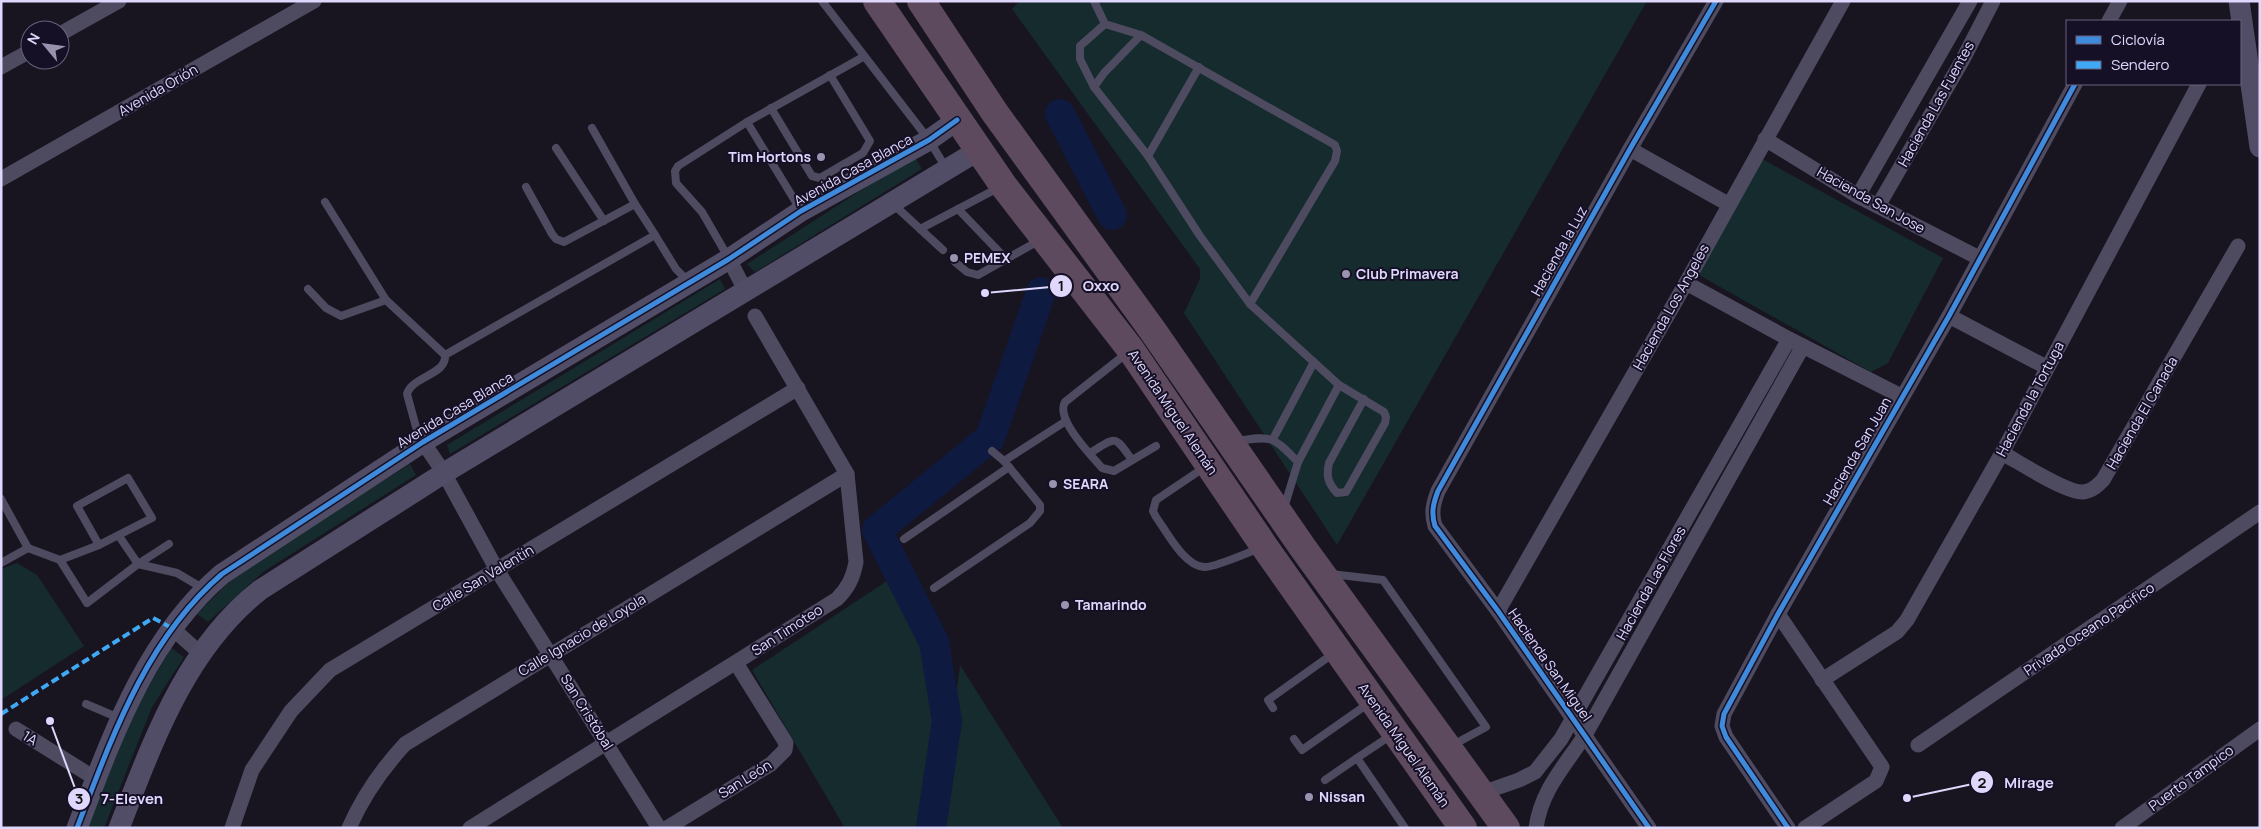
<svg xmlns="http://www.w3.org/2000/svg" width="2261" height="829" viewBox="0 0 2261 829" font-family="Manrope,sans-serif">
  <rect width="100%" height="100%" fill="#181521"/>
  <g fill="#152b2e">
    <path d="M 1019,1 L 1647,1 L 1337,545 L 1184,313 L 1200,279 L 1200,269 L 1012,9 Z"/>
    <path d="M 914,156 L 922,169 L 755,272 L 747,264 Z"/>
    <path d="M 1764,160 L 1943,258 L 1888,363 L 1871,372 L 1699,275 L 1757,165 Z"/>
    <path d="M 720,279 L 725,289 L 450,454 L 447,445 Z"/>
    <path d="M 410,464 L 416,475 L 263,572 L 208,622 L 197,614 L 240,571 Z"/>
    <path d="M 17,563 L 37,575 L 84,646 L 1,700 L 1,569 Z"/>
    <path d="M 890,579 L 921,636 L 933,696 L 937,733 L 919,828 L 845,828 L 752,670 Z"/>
    <path d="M 171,648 L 184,657 L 152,707 L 104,828 L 86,828 L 129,720 Z"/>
    <path d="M 960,665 L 1063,828 L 939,828 Z"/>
  </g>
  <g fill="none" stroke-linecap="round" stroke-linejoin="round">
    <g stroke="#0e1a40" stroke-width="30">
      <path d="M 1060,114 L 1112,215"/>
      <path d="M 931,828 L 947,721 L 934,642 L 877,530 L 990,438 L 1041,292"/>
    </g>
    <g stroke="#4e4b61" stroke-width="8">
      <path d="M 822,1 L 929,140 L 946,168"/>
      <path d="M 1094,1 L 1105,24 L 1141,35"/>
      <path d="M 1199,67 L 1148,156 L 1200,236 L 1250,304 L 1339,385 L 1384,412 L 1386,417 L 1385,423 L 1346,492 L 1337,493 C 1328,483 1326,476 1329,463 L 1364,399"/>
      <path d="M 1094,87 L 1080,59 L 1080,46 L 1105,24"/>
      <path d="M 771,108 L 812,176 L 820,178 L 863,153 L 870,141 L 830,75"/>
      <path d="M 592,128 L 635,204 L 655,235"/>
      <path d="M 556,148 L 604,221"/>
      <path d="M 1148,156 L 1094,87 L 1104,73 L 1141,35 L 1335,145 L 1337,151 L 1335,161 L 1250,304"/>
      <path d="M 526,187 L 552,234 L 556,239 L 564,242 L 635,204"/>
      <path d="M 325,202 L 386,300"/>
      <path d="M 893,204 L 943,250"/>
      <path d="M 800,209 L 747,122 L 863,57"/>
      <path d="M 958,209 L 1006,259"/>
      <path d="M 920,229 L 1000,187"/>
      <path d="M 728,257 L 702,212 L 676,183 L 675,171 L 678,166 L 747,122"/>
      <path d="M 955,262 L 967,272 L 978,275 L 1040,240"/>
      <path d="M 308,289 L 326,308 L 341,316 L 386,300 L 445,355 C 447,375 412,376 407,394 L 416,427 L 423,440"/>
      <path d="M 1127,353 L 1065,402 C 1055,419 1091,455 1102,468 L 1114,471 L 1156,446"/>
      <path d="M 445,355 L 655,235 L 676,269 L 689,282"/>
      <path d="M 1273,439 L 1314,362"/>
      <path d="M 1237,441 C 1273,435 1273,437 1298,462"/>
      <path d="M 1090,453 C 1116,437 1114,434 1132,460"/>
      <path d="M 1004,461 L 1066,421"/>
      <path d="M 1205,467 L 1156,500 L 1153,511 L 1156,517 C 1167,532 1184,566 1204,567 C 1214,568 1249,552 1260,548"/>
      <path d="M 128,478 L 152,518 L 99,545 L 77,506 Z"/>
      <path d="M 1,499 L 28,548"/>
      <path d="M 1284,508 L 1298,462 L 1339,385"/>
      <path d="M 119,536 L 138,564 L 169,544"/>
      <path d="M 904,539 L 1009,467"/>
      <path d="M 60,560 L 99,545"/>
      <path d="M 1,563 L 28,548 L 60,560 L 87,603 L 138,564 L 177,573 L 204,589"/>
      <path d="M 1331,574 L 1383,580 L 1486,727 L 1451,746"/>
      <path d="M 934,588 L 1030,523 L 1040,511 L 1040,505 L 1004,461 L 992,451"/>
      <path d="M 86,704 L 119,718"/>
      <path d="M 1273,708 L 1268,700 L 1334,653"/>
      <path d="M 1393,734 L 1357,758 L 1405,828"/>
      <path d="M 1294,739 L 1302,750 L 1369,703"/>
      <path d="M 1325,780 L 1357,758"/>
    </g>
    <g stroke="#4e4b61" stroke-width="15">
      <path d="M 2109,21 L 2120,1"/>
      <path d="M 60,34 L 119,1"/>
      <path d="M 1,67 L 30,51"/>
      <path d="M 1765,139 L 1858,196 L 1979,258"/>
      <path d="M 1630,149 L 1728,204"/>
      <path d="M 1,179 L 314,1"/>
      <path d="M 1858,196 L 1970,1"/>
      <path d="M 1878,206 L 1962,61 L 1993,1"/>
      <path d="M 729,259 L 745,290"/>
      <path d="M 1686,283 L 1789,339 L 1901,396"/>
      <path d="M 1949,316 L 2046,367"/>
      <path d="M 423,442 L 444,473 L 497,570 L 659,828"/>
      <path d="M 2002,453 C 2019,462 2066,493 2083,492 C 2092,491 2097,486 2103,480 L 2238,246"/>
      <path d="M 1498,611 L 1686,283 L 1843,1"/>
      <path d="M 1778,614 L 1882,767 L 1876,781 L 1805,828"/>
      <path d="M 172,628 L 201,654"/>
      <path d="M 1822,680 L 1897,632 L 1907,620 L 2002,453 L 2199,84"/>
      <path d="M 16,729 L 96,779"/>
      <path d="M 1918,745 L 2260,512"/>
      <path d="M 1482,793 L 1519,780 L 1535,772 L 1561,739 L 1789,339"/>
      <path d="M 232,828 L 252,770 L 291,711 L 330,670 L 798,388"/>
      <path d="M 349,828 C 363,796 381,770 405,744 L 847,474"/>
      <path d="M 470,828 L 837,599 C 848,588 853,578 856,562 L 847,474 L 755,316"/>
      <path d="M 667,828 L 771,764 L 785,750 L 786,743 L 736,663"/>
      <path d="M 1536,828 C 1541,790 1565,766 1585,735 L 1803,346"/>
      <path d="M 1649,828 L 1498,611 L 1435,526 C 1431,513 1433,504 1438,491 L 1630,149 L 1716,1"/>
      <path d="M 1788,828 L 1726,737 L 1722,726 L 1724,714 L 1778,614 L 1949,316 L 2075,84"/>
      <path d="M 2122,828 L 2260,729"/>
    </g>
    <g stroke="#524d67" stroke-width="21">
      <path d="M 2239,1 L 2260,147"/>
      <path d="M 77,828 C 112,737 146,639 222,574 L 423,442 L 729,259 L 801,211 L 929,140 L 957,120"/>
      <path d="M 119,828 C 153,742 185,649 260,590 L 444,473 L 979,150"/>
    </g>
    <g stroke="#5d4a5e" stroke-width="28">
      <path d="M 877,1 L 1003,185 L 1131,350 L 1264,546 L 1463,828"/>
      <path d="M 921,1 L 995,113 L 1153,331 L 1303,548 L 1506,828"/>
    </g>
    <path stroke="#3fa9f5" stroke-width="4" stroke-dasharray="8 4" stroke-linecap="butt" d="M 1,714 L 153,618 L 172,628"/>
    <g stroke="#161026" stroke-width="8">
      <g id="cycleway">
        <path d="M 77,828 C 112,737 146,639 222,574 L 423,442 L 729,259 L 801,211 L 929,140 L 957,120"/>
        <path d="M 1649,828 L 1498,611 L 1435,526 C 1431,513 1433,504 1438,491 L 1630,149 L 1716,1"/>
        <path d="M 1788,828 L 1726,737 L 1722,726 L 1724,714 L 1778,614 L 1949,316 L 2075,84"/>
      </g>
    </g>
    <use href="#cycleway" stroke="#408adc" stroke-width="5"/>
  </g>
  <g fill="#9a93b0" stroke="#161026" stroke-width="2">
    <circle cx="821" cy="157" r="5"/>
    <circle cx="954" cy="258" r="5"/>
    <circle cx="1346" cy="274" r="5"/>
    <circle cx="1053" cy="484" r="5"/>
    <circle cx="1065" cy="605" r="5"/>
    <circle cx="1309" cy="797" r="5"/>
  </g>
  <g text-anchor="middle" stroke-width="4" stroke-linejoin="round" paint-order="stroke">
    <g font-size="14" fill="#e0d7fd" stroke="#161026">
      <text transform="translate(158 90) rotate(-30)" y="5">Avenida Orión</text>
      <text transform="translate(1936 104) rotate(-61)" y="5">Hacienda Las Fuentes</text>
      <text transform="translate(853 170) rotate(-29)" y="5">Avenida Casa Blanca</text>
      <text transform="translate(1871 200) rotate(29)" y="5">Hacienda San Jose</text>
      <text transform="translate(1559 251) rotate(-61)" y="5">Hacienda la Luz</text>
      <text transform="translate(1671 307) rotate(-61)" y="5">Hacienda Los Angeles</text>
      <text transform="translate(2030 399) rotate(-62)" y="5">Hacienda la Tortuga</text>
      <text transform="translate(455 410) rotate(-31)" y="5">Avenida Casa Blanca</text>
      <text transform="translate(1173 412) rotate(56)" y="5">Avenida Miguel Alemán</text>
      <text transform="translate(2142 413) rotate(-60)" y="5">Hacienda El Canada</text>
      <text transform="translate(1857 451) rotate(-60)" y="5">Hacienda San Juan</text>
      <text transform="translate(483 578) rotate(-31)" y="5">Calle San Valentín</text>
      <text transform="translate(1651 583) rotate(-61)" y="5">Hacienda Las Flores</text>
      <text transform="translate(2089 629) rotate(-34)" y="5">Privada Oceano Pacifico</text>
      <text transform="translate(787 630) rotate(-33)" y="5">San Timoteo</text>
      <text transform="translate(582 635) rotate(-31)" y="5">Calle Ignacio de Loyola</text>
      <text transform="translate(1550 665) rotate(55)" y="5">Hacienda San Miguel</text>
      <text transform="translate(587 712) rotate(58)" y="5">San Cristóbal</text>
      <text transform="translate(30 738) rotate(32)" y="5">1A</text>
      <text transform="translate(1404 745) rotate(55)" y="5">Avenida Miguel Alemán</text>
      <text transform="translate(2191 778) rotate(-36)" y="5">Puerto Tampico</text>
      <text transform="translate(745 779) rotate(-32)" y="5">San León</text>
    </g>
    <g font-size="14" font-weight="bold" fill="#e0d7fd" stroke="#161026" text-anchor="start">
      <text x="811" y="162" text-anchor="end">Tim Hortons</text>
      <text x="964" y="263">PEMEX</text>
      <text x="1356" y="279">Club Primavera</text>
      <text x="1063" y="489">SEARA</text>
      <text x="1075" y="610">Tamarindo</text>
      <text x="1319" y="802">Nissan</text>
    </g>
  </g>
  <path fill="none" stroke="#e0d7fd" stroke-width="2" d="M985 293L1061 286M1907 798L1982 782M50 721L79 799"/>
  <g fill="#e0d7fd" stroke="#161026" stroke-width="2">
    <circle cx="985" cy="293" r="5"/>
    <circle cx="1907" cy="798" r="5"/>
    <circle cx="50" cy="721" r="5"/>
    <circle cx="1061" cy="286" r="12"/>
    <circle cx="1982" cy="782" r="12"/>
    <circle cx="79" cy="799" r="12"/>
  </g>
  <g font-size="15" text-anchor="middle" font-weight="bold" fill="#111">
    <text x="1061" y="291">1</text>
    <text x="1982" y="788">2</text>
    <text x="79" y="804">3</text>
  </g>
  <g font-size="15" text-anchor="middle" font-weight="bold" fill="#e0d7fd" stroke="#161026" stroke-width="4" stroke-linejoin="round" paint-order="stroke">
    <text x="1101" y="291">Oxxo</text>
    <text x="2029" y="788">Mirage</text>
    <text x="132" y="804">7-Eleven</text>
  </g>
  <rect width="2261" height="829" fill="none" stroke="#e0d7fd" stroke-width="5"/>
  <rect x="2066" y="20" width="175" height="65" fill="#161026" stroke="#67607c"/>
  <rect x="2076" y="36" width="25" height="8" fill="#408adc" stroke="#67607c"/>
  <text x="2111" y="45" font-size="15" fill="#e0d7fd">Ciclovía</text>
  <rect x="2076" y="61" width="25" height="8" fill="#3fa9f5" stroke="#67607c"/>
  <text x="2111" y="70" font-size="15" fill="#e0d7fd">Sendero</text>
  <g transform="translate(45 45) rotate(299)"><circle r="24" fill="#161026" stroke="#67607c"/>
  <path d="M0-4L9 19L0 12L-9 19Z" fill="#9a93b0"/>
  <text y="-8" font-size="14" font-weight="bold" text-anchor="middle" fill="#e0d7fd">N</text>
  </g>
</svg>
